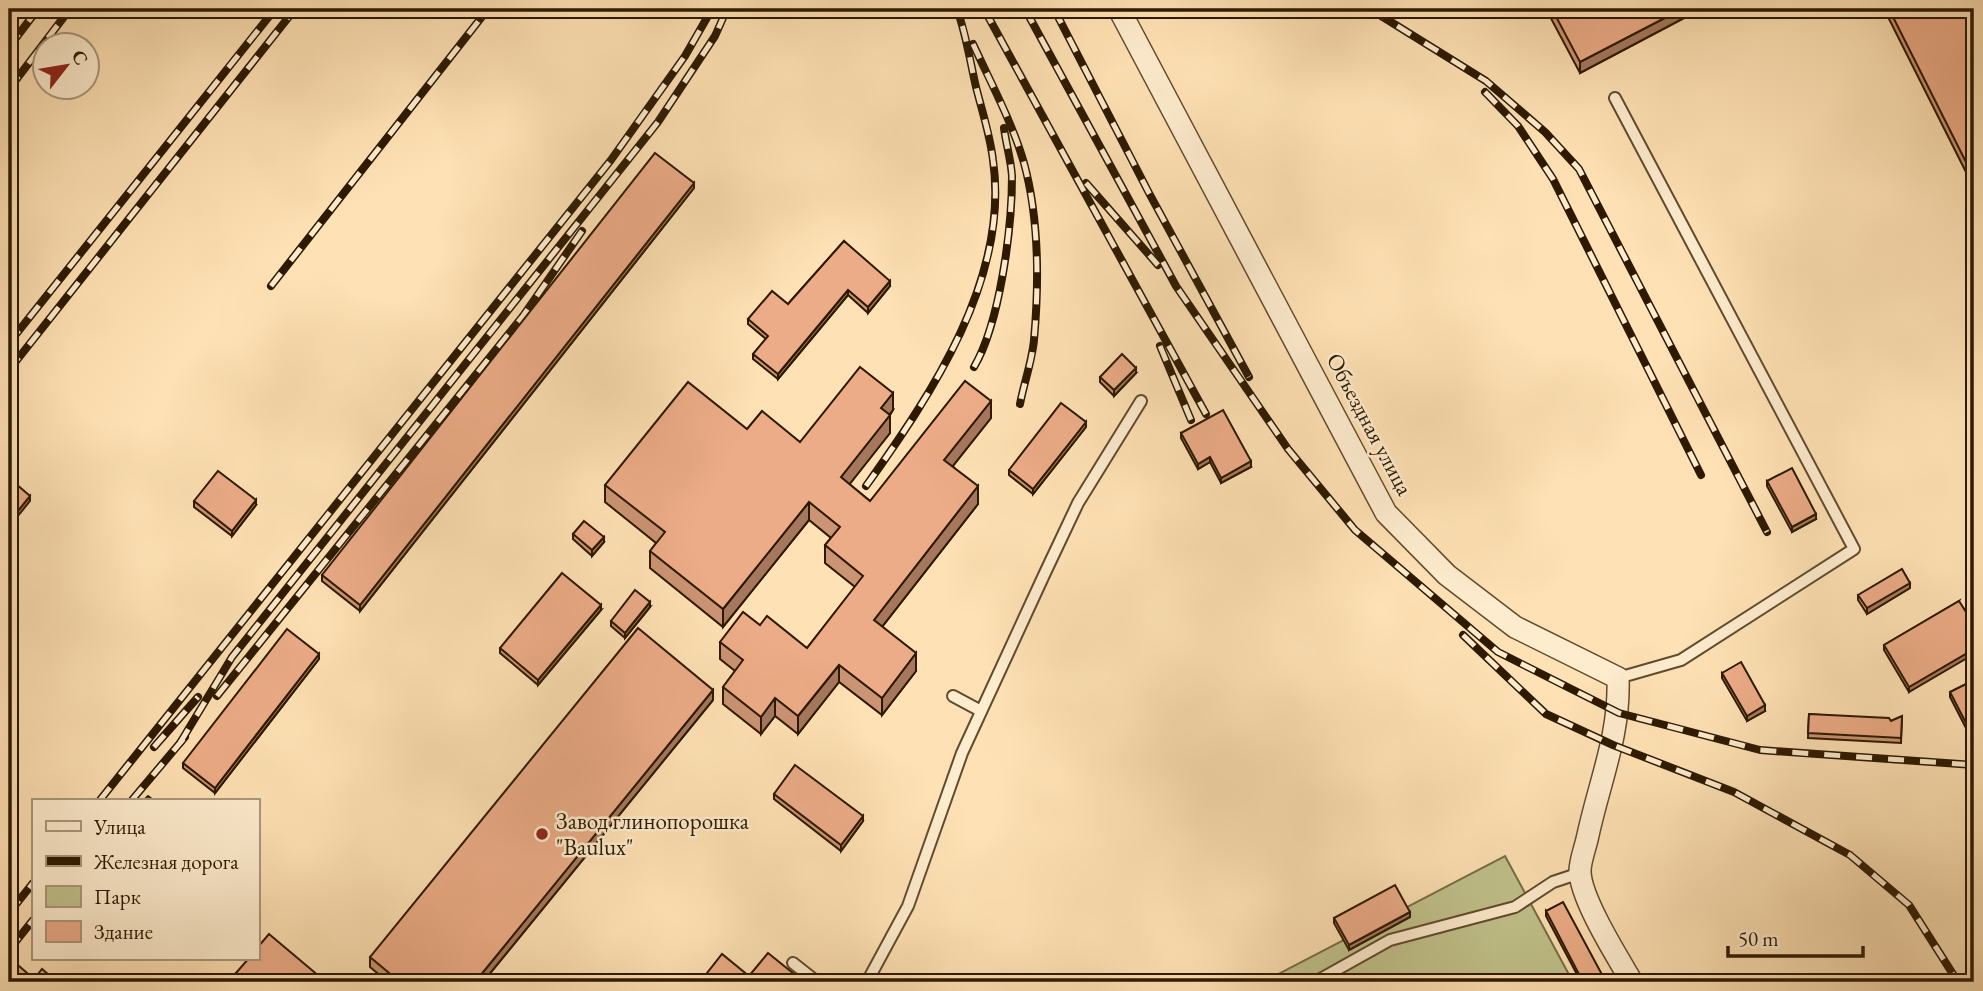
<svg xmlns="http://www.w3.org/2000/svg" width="1983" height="991" viewBox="0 0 1983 991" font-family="'EB Garamond',serif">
  <rect width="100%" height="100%" fill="#fee1b4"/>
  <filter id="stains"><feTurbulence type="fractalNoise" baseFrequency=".00286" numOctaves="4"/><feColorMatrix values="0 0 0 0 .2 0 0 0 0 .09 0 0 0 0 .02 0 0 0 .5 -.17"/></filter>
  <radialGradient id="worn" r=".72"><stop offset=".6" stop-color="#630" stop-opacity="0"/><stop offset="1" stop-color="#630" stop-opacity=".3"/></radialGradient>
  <path fill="#c1c28c" stroke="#776e46" stroke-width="2" d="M 1505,856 L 1573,982 L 1263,982 Z"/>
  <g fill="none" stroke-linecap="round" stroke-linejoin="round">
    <g stroke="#614b2d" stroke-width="14">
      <g id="service">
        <path d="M 1615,98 L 1854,549 L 1681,660 L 1618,678"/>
        <path d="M 953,696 L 981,711"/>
        <path d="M 793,963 L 817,982"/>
        <path d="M 867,982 L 908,906 L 962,753 L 1044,575 L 1078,503 L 1141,401"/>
        <path d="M 1315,982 L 1390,940 L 1515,907 L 1553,882 L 1580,873"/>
      </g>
    </g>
    <g stroke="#614b2d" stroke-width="24">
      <path id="minor" d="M 1119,9 L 1386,513 L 1447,575 L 1515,627 L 1618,678 C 1620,735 1600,780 1588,835 C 1586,846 1580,860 1580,871 C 1580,898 1618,958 1632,982"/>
    </g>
    <use href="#service" stroke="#feecce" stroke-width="10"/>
    <use href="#minor" stroke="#feecce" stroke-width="21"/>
    <g stroke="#2d1900" stroke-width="8">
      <g id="rail">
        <path d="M 984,9 L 1206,414"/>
        <path d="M 1025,9 L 1176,286 L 1288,449 L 1355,530 L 1498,652 L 1619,713 L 1760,750 L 1974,765"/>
        <path d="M 1054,9 L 1149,193 L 1249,377"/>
        <path d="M 1370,9 L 1486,81 L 1545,132 L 1579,169 L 1767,532"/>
        <path d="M 973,44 C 991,83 1012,122 1024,163 C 1039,218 1039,284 1034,340 C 1032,361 1024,383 1020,404"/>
        <path d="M 9,47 L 38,9"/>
        <path d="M 9,89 L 70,9"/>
        <path d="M 1485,92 L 1518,126 L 1553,179 L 1701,475"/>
        <path d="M 1086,183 L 1158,265"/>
        <path d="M 271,286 L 488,9"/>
        <path d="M 9,343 L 275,9"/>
        <path d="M 1160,346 L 1191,420"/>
        <path d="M 974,367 C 1000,323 1012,228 1012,176 C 1011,160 1006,144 1004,128"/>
        <path d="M 9,370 L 295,9"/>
        <path d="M 866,486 C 931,395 1010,278 993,160 C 990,135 982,111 976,87 C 970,61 966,34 957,9"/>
        <path d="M 1463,635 L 1546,714 L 1613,745 L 1734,792 L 1850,855 L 1909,905 L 1958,982"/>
        <path d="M 217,696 L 523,316 L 582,231"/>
        <path d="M 180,743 L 232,657 L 658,122 L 715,36 L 727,9"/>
        <path d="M 154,747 L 198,697"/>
        <path d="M 100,800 L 611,160 L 685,56 L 712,9"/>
        <path d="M 132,800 L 185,737"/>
        <path d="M 9,913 L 33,883"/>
        <path d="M 9,950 L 33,920"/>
      </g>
    </g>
    <use href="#rail" stroke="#feecce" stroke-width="5" stroke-dasharray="16" stroke-linecap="butt"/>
  </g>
  <g fill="#cb9474" stroke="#2d1900" stroke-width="2">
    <path d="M 1546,9 L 1701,9 L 1580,73 Z"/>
    <path d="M 1884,9 L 1974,9 L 1974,188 Z"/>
    <path d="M 694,188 L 360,611 L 322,581 L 322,575 Z"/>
    <path d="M 844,241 L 890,286 L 868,313 L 848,295 L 778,379 L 753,359 L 753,354 L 766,339 L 748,324 L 748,319 L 788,304 Z"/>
    <path d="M 1136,373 L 1114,396 L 1100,382 L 1100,377 Z"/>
    <path d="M 893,410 L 890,415 L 890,433 L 849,484 L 870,501 L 991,418 L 953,466 L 978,504 L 882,627 L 916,671 L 882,715 L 839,682 L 798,734 L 775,716 L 761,734 L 723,704 L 723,687 L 735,671 L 720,659 L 720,642 L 760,625 L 807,648 L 855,587 L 825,563 L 825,545 L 831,538 L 809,520 L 723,627 L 650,568 L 650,551 L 656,543 L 605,502 L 605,485 L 747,429 L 800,442 Z"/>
    <path d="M 1086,427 L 1033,494 L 1009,475 L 1009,470 Z"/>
    <path d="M 1181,433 L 1251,467 L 1221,483 L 1210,462 L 1198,469 L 1181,438 Z"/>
    <path d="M 1767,481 L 1816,519 L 1792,532 L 1767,486 Z"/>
    <path d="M 194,501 L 256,505 L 232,536 L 194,507 Z"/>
    <path d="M 573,534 L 604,542 L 592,556 L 573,539 Z"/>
    <path d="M 1910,588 L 1867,614 L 1858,600 L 1858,595 Z"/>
    <path d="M 1959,601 L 1909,692 L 1884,650 L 1884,645 Z"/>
    <path d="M 650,607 L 625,638 L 611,626 L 611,621 Z"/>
    <path d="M 601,610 L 538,685 L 500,653 L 500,648 Z"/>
    <path d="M 319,659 L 215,793 L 183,768 L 183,763 Z"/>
    <path d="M 1722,673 L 1765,711 L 1747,721 L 1722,678 Z"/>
    <path d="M 1974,680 L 1966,728 L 1950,697 L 1950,692 Z"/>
    <path d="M 713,700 L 483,982 L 388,982 L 370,967 L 370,957 Z"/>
    <path d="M 1809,714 L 1891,721 L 1902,716 L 1901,743 L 1808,738 Z"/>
    <path d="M 774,794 L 863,821 L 841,851 L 774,799 Z"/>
    <path d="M 1546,911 L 1606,982 L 1581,982 L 1546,916 Z"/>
    <path d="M 1410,917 L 1349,950 L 1334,923 L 1334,918 Z"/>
    <path d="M 236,973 L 326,982 L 240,982 L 236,978 Z"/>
  </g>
  <g fill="#a5785e" stroke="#2d1900" stroke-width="2">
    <path d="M 1682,9 L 1701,9 L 1580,73 L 1580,62 Z"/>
    <path d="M 694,183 L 694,188 L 360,611 L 360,605 Z"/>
    <path d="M 890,281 L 890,286 L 868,313 L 868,307 Z"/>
    <path d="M 848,290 L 848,295 L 778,379 L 778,374 Z"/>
    <path d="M 1136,368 L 1136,373 L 1114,396 L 1114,390 Z"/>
    <path d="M 893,393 L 893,410 L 881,425 L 881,408 Z"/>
    <path d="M 991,401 L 991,418 L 944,477 L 944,460 Z"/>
    <path d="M 890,415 L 890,433 L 841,495 L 841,477 Z"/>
    <path d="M 1086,422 L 1086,427 L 1033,494 L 1033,489 Z"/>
    <path d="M 1210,457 L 1210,462 L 1198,469 L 1198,464 Z"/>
    <path d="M 1251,461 L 1251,467 L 1221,483 L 1221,478 Z"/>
    <path d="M 978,486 L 978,504 L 874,637 L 874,620 Z"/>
    <path d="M 30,496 L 30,501 L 9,527 L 9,522 Z"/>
    <path d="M 256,500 L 256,505 L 232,536 L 232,531 Z"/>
    <path d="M 809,502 L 809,520 L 723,627 L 723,609 Z"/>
    <path d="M 1816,514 L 1816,519 L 1792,532 L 1792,527 Z"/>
    <path d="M 604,537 L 604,542 L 592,556 L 592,550 Z"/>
    <path d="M 1910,583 L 1910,588 L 1867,614 L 1867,608 Z"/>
    <path d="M 650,602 L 650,607 L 625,638 L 625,633 Z"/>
    <path d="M 601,605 L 601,610 L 538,685 L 538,680 Z"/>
    <path d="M 1974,649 L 1974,654 L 1909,692 L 1909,687 Z"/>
    <path d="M 916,653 L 916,671 L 882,715 L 882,698 Z"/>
    <path d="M 319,654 L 319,659 L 215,793 L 215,788 Z"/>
    <path d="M 839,665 L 839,682 L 798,734 L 798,716 Z"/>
    <path d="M 713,690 L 713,700 L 483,982 L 475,982 Z"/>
    <path d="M 775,698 L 775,716 L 761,734 L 761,717 Z"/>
    <path d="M 1765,705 L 1765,711 L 1747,721 L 1747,716 Z"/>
    <path d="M 1974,719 L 1974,724 L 1966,728 L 1966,723 Z"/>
    <path d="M 863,816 L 863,821 L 841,851 L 841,845 Z"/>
    <path d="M 1410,912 L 1410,917 L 1349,950 L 1349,945 Z"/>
  </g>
  <g fill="#ecac87" stroke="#2d1900" stroke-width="2">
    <path d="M 1552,9 L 1682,9 L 1580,62 Z"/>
    <path d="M 1889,9 L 1974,9 L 1974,178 Z"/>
    <path d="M 655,153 L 694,183 L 360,605 L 322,575 Z"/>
    <path d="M 844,241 L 890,281 L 868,307 L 848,290 L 778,374 L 753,354 L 768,336 L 748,319 L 772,291 L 788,304 Z"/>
    <path d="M 1122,354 L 1136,368 L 1114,390 L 1100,377 Z"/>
    <path d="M 860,367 L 893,393 L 881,408 L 890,415 L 841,477 L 870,501 L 965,381 L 991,401 L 944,460 L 978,486 L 874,620 L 916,653 L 882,698 L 839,665 L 798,716 L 775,698 L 761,717 L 723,687 L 743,660 L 720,642 L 743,612 L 760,625 L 767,616 L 807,648 L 863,576 L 825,545 L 840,527 L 809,502 L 723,609 L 650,551 L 665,532 L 605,485 L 688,382 L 747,429 L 762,411 L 800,442 Z"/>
    <path d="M 1061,403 L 1086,422 L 1033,489 L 1009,470 Z"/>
    <path d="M 1223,410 L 1251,461 L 1221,478 L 1210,457 L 1198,464 L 1181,433 Z"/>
    <path d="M 1792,468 L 1816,514 L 1792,527 L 1767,481 Z"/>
    <path d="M 218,471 L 256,500 L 232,531 L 194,501 Z"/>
    <path d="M 9,478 L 30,496 L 9,522 Z"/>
    <path d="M 584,521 L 604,537 L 592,550 L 573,534 Z"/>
    <path d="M 1902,569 L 1910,583 L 1867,608 L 1858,595 Z"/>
    <path d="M 562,573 L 601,605 L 538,680 L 500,648 Z"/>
    <path d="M 635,590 L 650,602 L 625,633 L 611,621 Z"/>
    <path d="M 1959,601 L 1968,615 L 1974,611 L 1974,649 L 1909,687 L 1884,645 Z"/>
    <path d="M 638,628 L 713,690 L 475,982 L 400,982 L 370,957 Z"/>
    <path d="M 287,629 L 319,654 L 215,788 L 183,763 Z"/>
    <path d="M 1741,662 L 1765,705 L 1747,716 L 1722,673 Z"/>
    <path d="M 1974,680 L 1974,719 L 1966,723 L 1950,692 Z"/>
    <path d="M 1809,714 L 1889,718 L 1891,721 L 1902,716 L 1901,738 L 1808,733 Z"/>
    <path d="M 795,765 L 863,816 L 841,845 L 774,794 Z"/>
    <path d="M 148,796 L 153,800 L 144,800 Z"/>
    <path d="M 1395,885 L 1410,912 L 1349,945 L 1334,918 Z"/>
    <path d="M 1563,902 L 1606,982 L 1583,982 L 1546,911 Z"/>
    <path d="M 269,934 L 326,982 L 246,982 L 236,973 L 249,958 L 257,958 L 257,948 Z"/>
    <path d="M 768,953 L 804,982 L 700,982 L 722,954 L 749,976 Z"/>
    <path d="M 19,966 L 34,979 L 42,969 L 56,981 L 55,982 L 9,982 L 9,979 Z"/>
  </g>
  <circle fill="#8f2418" stroke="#feecce" stroke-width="2.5" cx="542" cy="834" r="7"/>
  <g text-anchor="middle" stroke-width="5" stroke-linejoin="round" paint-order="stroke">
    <g font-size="23" fill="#2d1900" stroke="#feecce">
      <text transform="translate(1370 424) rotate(62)" y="8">Объездная улица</text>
    </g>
    <g font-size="23" fill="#2d1900" stroke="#feecce" text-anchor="start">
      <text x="556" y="829">Завод глинопорошка<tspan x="556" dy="26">"Baulux"</tspan></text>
    </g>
  </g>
  <rect width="1983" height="991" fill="none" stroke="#fee1b4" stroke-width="35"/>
  <rect x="10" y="10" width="1962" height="970" fill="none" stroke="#2d1900" stroke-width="3.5"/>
  <rect x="18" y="18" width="1948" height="956" fill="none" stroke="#2d1900" stroke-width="2"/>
  <rect x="32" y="799" width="228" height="161" fill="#feecce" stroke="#aa987c" stroke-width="2"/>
  <rect x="46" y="821" width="35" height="10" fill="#feecce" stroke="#aa987c" stroke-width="2"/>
  <text x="94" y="834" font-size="21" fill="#2d1900">Улица</text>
  <rect x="46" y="856" width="35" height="10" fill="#2d1900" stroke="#aa987c" stroke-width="2"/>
  <text x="94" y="869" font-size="21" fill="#2d1900">Железная дорога</text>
  <rect x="46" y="886" width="35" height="21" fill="#c1c28c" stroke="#aa987c" stroke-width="2"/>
  <text x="94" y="904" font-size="21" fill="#2d1900">Парк</text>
  <rect x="46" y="921" width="35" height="21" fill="#ecac87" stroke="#aa987c" stroke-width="2"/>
  <text x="94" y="939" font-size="21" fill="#2d1900">Здание</text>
  <g transform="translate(66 66) rotate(59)"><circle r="33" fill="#feecce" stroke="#aa987c" stroke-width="2"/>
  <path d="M0-5L12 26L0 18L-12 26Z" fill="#8f2418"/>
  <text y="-10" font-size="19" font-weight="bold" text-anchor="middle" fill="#2d1900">С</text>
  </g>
  <path d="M1728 946v10h135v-10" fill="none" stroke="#2d1900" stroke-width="3.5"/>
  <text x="1738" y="946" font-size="21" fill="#2d1900" stroke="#feecce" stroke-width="5" paint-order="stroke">50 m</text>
  <rect width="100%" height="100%" filter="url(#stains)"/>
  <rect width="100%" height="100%" fill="url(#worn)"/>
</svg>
